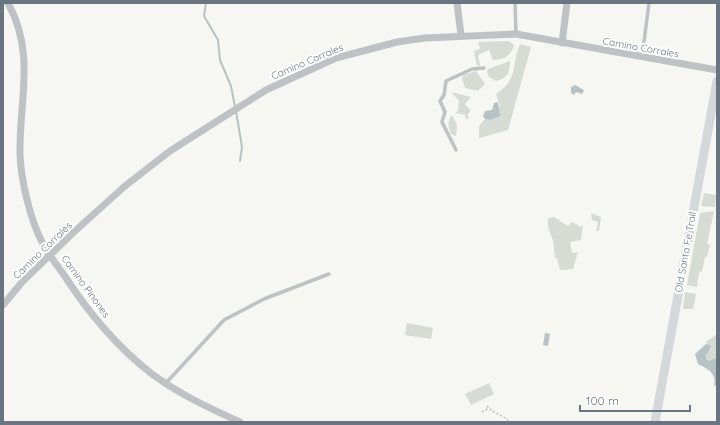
<svg xmlns="http://www.w3.org/2000/svg" width="720" height="425" viewBox="0 0 720 425" font-family="Quicksand,sans-serif">
  <rect width="100%" height="100%" fill="#f6f6f3"/>
  <g fill="#d6dbd3">
    <path d="M 509,41 L 514,45 C 511,56 504,60 493,60 L 489,50 L 478,55 L 480,65 L 477,66 L 474,51 L 480,49 L 478,42 Z"/>
    <path d="M 520,44 L 531,47 L 508,130 L 479,138 L 479,126 L 485,119 L 491,120 L 500,106 L 496,94 C 519,79 511,65 520,44 Z"/>
    <path d="M 510,61 C 510,72 507,79 496,81 L 489,77 L 487,72 L 488,69 Z"/>
    <path d="M 476,71 L 485,84 L 478,91 L 465,88 L 462,78 L 463,75 Z"/>
    <path d="M 451,92 L 471,97 L 465,104 L 471,111 L 467,115 L 469,117 L 466,120 L 465,115 L 455,113 L 458,111 L 459,101 Z"/>
    <path d="M 452,115 L 457,125 L 456,136 L 451,134 C 448,127 447,121 452,115 Z"/>
    <path d="M 704,193 L 716,195 L 715,207 L 701,206 Z"/>
    <path d="M 714,211 L 707,244 L 710,245 L 707,257 L 705,257 L 702,271 L 699,272 L 697,287 L 687,285 L 700,213 Z"/>
    <path d="M 591,213 L 601,217 L 599,231 L 596,231 L 598,222 L 592,220 Z"/>
    <path d="M 554,217 L 568,226 L 572,222 L 581,227 L 583,224 L 581,240 L 570,242 L 572,253 L 578,252 L 573,269 L 560,270 L 557,258 L 555,258 L 553,240 L 548,227 L 548,218 Z"/>
    <path d="M 685,292 L 696,294 L 693,309 L 683,309 Z"/>
    <path d="M 407,323 L 433,328 L 431,339 L 405,335 Z"/>
    <path d="M 717,334 L 717,360 L 714,358 L 710,361 L 706,359 L 705,354 L 709,351 L 711,346 L 706,342 Z"/>
    <path d="M 489,383 L 494,394 L 471,405 L 465,394 Z"/>
  </g>
  <g fill="#b7c2c5">
    <path d="M 575,85 L 584,90 L 582,94 L 576,92 L 574,95 L 571,93 L 571,87 Z"/>
    <path d="M 498,102 L 500,116 L 490,120 L 485,119 L 483,116 L 485,111 L 492,110 L 494,103 Z"/>
    <path d="M 545,333 L 550,334 L 548,346 L 543,345 Z"/>
    <path d="M 707,343 L 711,346 L 709,351 L 706,354 L 706,359 L 710,361 L 714,358 L 717,360 L 717,385 L 714,386 C 717,373 708,369 698,364 L 695,354 Z"/>
  </g>
  <g fill="none" stroke-linecap="round" stroke-linejoin="round">
    <g stroke="#b7c2c5" stroke-width="2">
      <path d="M 206,3 L 204,16 L 218,40 L 220,60 L 231,86 L 235,107"/>
      <path d="M 236,111 L 242,147 L 240,161"/>
    </g>
    <g stroke="#b8bbbd" stroke-width="1.5" stroke-dasharray="2 2" stroke-linecap="butt">
      <path d="M 487,406 C 494,414 503,415 510,422"/>
      <path d="M 482,412 L 489,408"/>
    </g>
    <g stroke="#bec2c5" stroke-width="3.5">
      <path d="M 515,3 L 516,34"/>
      <path d="M 642,57 L 649,3"/>
      <path d="M 456,150 L 442,122 L 445,112 L 440,101 L 444,95 L 446,81 L 472,69 L 484,68"/>
      <path d="M 166,383 L 224,320 L 264,299 L 329,274"/>
    </g>
    <g stroke="#bec2c5" stroke-width="7">
      <path d="M 8,3 C 36,54 19,100 20,154 C 21,180 30,219 42,242 C 48,254 56,264 64,275 C 88,312 117,347 152,374 C 179,394 209,408 240,422"/>
      <path d="M 457,3 L 461,35"/>
      <path d="M 562,43 L 567,3"/>
      <path d="M 3,305 L 23,281 L 75,231 L 125,186 L 170,151 L 266,90 L 336,58 L 397,42 L 425,38 L 516,34 L 717,70"/>
    </g>
    <path stroke="#d5d8db" stroke-width="9" d="M 655,422 L 717,81"/>
  </g>
  <g text-anchor="middle" stroke-width="4" stroke-linejoin="round" paint-order="stroke">
    <g font-size="10" fill="#697681" stroke="#fff">
      <text transform="translate(641 47) rotate(10)" y="4">Camino Corrales</text>
      <text transform="translate(307 61) rotate(-23)" y="4">Camino Corrales</text>
      <text transform="translate(42 250) rotate(-44)" y="4">Camino Corrales</text>
      <text transform="translate(685 252) rotate(-80)" y="4">Old Santa Fe Trail</text>
      <text transform="translate(86 286) rotate(54)" y="4">Camino Pinones</text>
    </g>
  </g>
  <rect width="720" height="425" fill="none" stroke="#697681" stroke-width="8"/>
  <path d="M580 405v6h110v-6" fill="none" stroke="#697681" stroke-width="2"/>
  <text x="586" y="405" font-size="12" fill="#697681" stroke="#ffffff" stroke-width="3" paint-order="stroke">100 m</text>
</svg>
